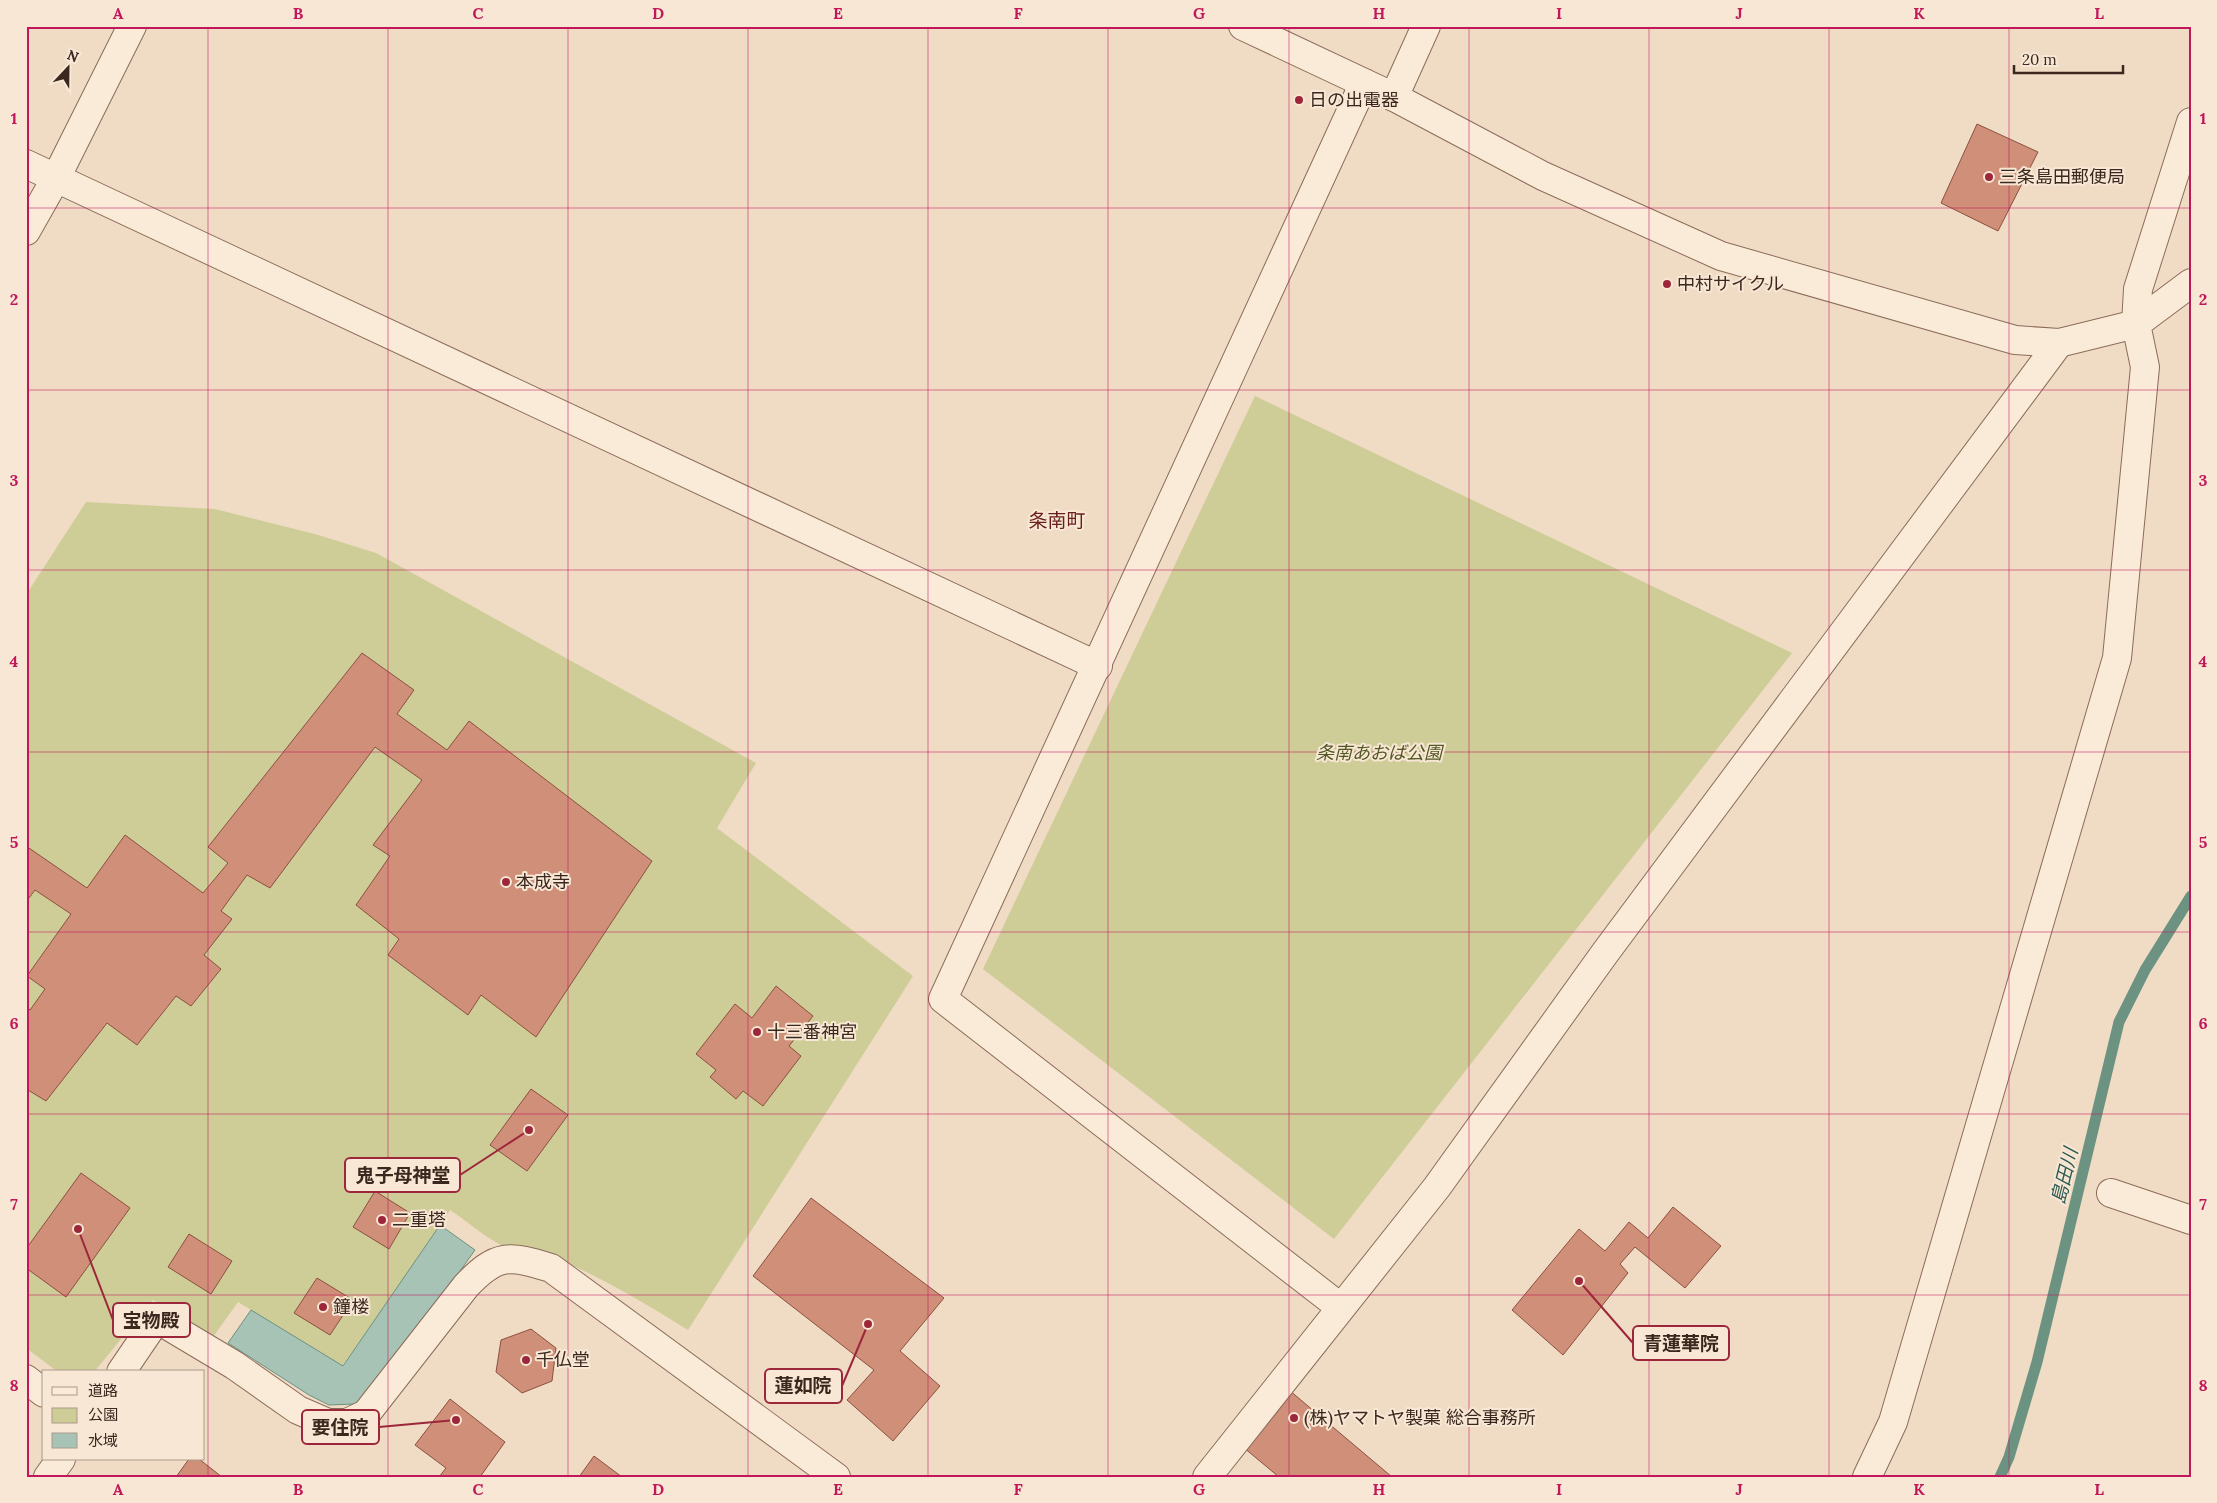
<svg xmlns="http://www.w3.org/2000/svg" width="2217" height="1503" viewBox="0 0 2217 1503" font-family="Lora,'Noto Sans JP',serif">
  <rect width="100%" height="100%" fill="#f0dcc4"/>
  <g fill="#cecc97">
    <path d="M 1255,396 L 1792,653 L 1334,1239 L 983,969 Z"/>
    <path d="M 86,502 L 215,509 L 315,534 L 376,553 L 756,763 L 717,828 L 913,976 L 688,1330 C 640,1300 591,1271 538,1251 C 527,1247 510,1249 501,1245 C 483,1236 467,1221 450,1210 L 386,1307 L 342,1366 L 238,1302 L 213,1337 L 153,1300 L 94,1372 L 58,1372 L 26,1348 L 26,595 Z"/>
  </g>
  <path fill="#a6c3b6" stroke="#6c9282" d="M 440,1225 L 475,1250 L 386,1375 L 363,1399 L 354,1404 L 329,1405 L 309,1395 L 228,1343 L 251,1310 L 343,1366 Z"/>
  <g fill="none" stroke-linecap="round" stroke-linejoin="round">
    <path stroke="#6c9282" stroke-width="11" d="M 2000,1477 L 2009,1457 L 2037,1362 L 2119,1022 L 2145,970 L 2191,896"/>
  </g>
  <g fill="#cf8f79" stroke="#8b513f">
    <path d="M 1977,124 L 2038,152 L 1998,231 L 1941,203 Z"/>
    <path d="M 362,653 L 414,690 L 397,714 L 447,750 L 469,721 L 652,861 L 536,1037 L 481,995 L 468,1015 L 388,955 L 399,939 L 356,905 L 390,856 L 373,845 L 422,780 L 375,747 L 270,888 L 247,875 L 221,911 L 232,919 L 204,955 L 221,969 L 191,1006 L 176,996 L 137,1045 L 107,1023 L 46,1101 L 28,1090 L 26,1093 L 26,1007 L 30,1010 L 45,989 L 27,976 L 71,914 L 35,890 L 26,902 L 26,846 L 87,888 L 125,835 L 203,893 L 228,863 L 208,847 Z"/>
    <path d="M 776,986 L 813,1016 L 789,1046 L 801,1056 L 763,1106 L 743,1091 L 736,1099 L 710,1077 L 716,1070 L 696,1054 L 735,1004 L 752,1018 Z"/>
    <path d="M 531,1089 L 568,1115 L 527,1171 L 490,1145 Z"/>
    <path d="M 81,1173 L 130,1208 L 66,1297 L 26,1268 L 26,1249 Z"/>
    <path d="M 375,1191 L 410,1213 L 389,1249 L 353,1227 Z"/>
    <path d="M 811,1198 L 944,1298 L 900,1351 L 940,1386 L 893,1441 L 847,1400 L 874,1370 L 753,1276 Z"/>
    <path d="M 1673,1207 L 1721,1246 L 1685,1288 L 1635,1247 L 1620,1264 L 1628,1273 L 1563,1355 L 1512,1310 L 1579,1229 L 1605,1251 L 1629,1222 L 1648,1238 Z"/>
    <path d="M 189,1234 L 232,1261 L 211,1294 L 168,1267 Z"/>
    <path d="M 317,1278 L 353,1300 L 330,1335 L 294,1313 Z"/>
    <path d="M 531,1329 L 556,1348 L 552,1381 L 522,1393 L 496,1372 L 501,1340 Z"/>
    <path d="M 1289,1390 L 1392,1477 L 1279,1477 L 1243,1447 Z"/>
    <path d="M 450,1399 L 505,1442 L 480,1477 L 439,1477 L 446,1468 L 415,1445 Z"/>
    <path d="M 594,1456 L 622,1477 L 579,1477 Z"/>
    <path d="M 189,1459 L 199,1459 L 222,1477 L 176,1477 Z"/>
  </g>
  <g fill="none" stroke-linecap="round" stroke-linejoin="round">
    <g stroke="#8b6c5a" stroke-width="30">
      <g id="minor">
        <path d="M 1426,26 L 1394,97 L 1543,176 L 1721,256 L 2015,340 L 2059,343 L 2136,324 L 2138,289 L 2191,122"/>
        <path d="M 26,164 L 1098,666"/>
        <path d="M 26,231 L 56,178 L 132,26"/>
        <path d="M 2111,1193 L 2191,1220"/>
        <path d="M 1340,1307 L 943,999 L 1364,83"/>
        <path d="M 121,1372 L 157,1319 L 234,1365 L 298,1410 L 328,1423 L 347,1423 L 366,1414 L 466,1286 C 497,1253 509,1255 551,1268 L 836,1477"/>
        <path d="M 26,1379 L 44,1393"/>
        <path d="M 48,1477 L 61,1459"/>
        <path d="M 1207,1477 L 1437,1187 L 1605,953 L 2059,343"/>
      </g>
    </g>
    <g stroke="#8b6c5a" stroke-width="30">
      <g id="tertiary">
        <path d="M 1243,26 L 1394,97"/>
        <path d="M 1867,1477 L 1893,1422 L 2117,658 L 2145,367 L 2136,324 L 2191,283"/>
      </g>
    </g>
    <use href="#minor" stroke="#faead8" stroke-width="28"/>
    <use href="#tertiary" stroke="#faead8" stroke-width="28"/>
  </g>
  <path fill="none" stroke="#c2185b" stroke-width="1" stroke-opacity="0.55" d="M 208,26 L 208,1477M 388,26 L 388,1477M 568,26 L 568,1477M 748,26 L 748,1477M 928,26 L 928,1477M 1108,26 L 1108,1477M 1289,26 L 1289,1477M 1469,26 L 1469,1477M 1649,26 L 1649,1477M 1829,26 L 1829,1477M 2009,26 L 2009,1477M 26,208 L 2191,208M 26,390 L 2191,390M 26,570 L 2191,570M 26,752 L 2191,752M 26,932 L 2191,932M 26,1114 L 2191,1114M 26,1295 L 2191,1295"/>
  <g fill="#9c273b" stroke="#f7e7d4" stroke-width="2">
    <circle cx="1299" cy="100" r="5"/>
    <circle cx="1989" cy="177" r="5"/>
    <circle cx="1667" cy="284" r="5"/>
    <circle cx="506" cy="882" r="5"/>
    <circle cx="757" cy="1032" r="5"/>
    <circle cx="382" cy="1220" r="5"/>
    <circle cx="323" cy="1307" r="5"/>
    <circle cx="526" cy="1360" r="5"/>
    <circle cx="1294" cy="1418" r="5"/>
  </g>
  <g text-anchor="middle" stroke-width="4" stroke-linejoin="round" paint-order="stroke">
    <g font-size="18" fill="#3b271e" stroke="#f7e7d4" text-anchor="start">
      <text x="1309" y="106">日の出電器</text>
      <text x="1999" y="183">三条島田郵便局</text>
      <text x="1677" y="290">中村サイクル</text>
      <text x="516" y="888">本成寺</text>
      <text x="767" y="1038">十三番神宮</text>
      <text x="392" y="1226">二重塔</text>
      <text x="333" y="1313">鐘楼</text>
      <text x="536" y="1366">千仏堂</text>
      <text x="1304" y="1424">(株)ヤマトヤ製菓 総合事務所</text>
    </g>
    <g font-size="18" font-style="italic" fill="#535824" stroke="#f7e7d4">
      <text x="1379" y="759">条南あおば公園</text>
    </g>
    <g font-size="19" fill="#69201c" stroke="#f7e7d4">
      <text x="1057" y="527">条南町</text>
    </g>
    <g font-size="19" font-style="italic" fill="#2d5b51" stroke="#f7e7d4">
      <text transform="translate(2064 1176) rotate(-76)" y="7">島田川</text>
    </g>
  </g>
  <path fill="none" stroke="#9c273b" stroke-width="2" d="M529 1130L460 1175M78 1229L113 1320M1579 1281L1633 1343M868 1324L842 1386M456 1420L379 1427"/>
  <g fill="#9c273b" stroke="#f7e7d4" stroke-width="2">
    <circle cx="529" cy="1130" r="5"/>
    <circle cx="78" cy="1229" r="5"/>
    <circle cx="1579" cy="1281" r="5"/>
    <circle cx="868" cy="1324" r="5"/>
    <circle cx="456" cy="1420" r="5"/>
  </g>
  <g fill="#f7e7d4" stroke="#9c273b" stroke-width="2">
    <rect x="345" y="1158" width="115" height="34" rx="5"/>
    <rect x="113" y="1303" width="77" height="34" rx="5"/>
    <rect x="1633" y="1326" width="96" height="34" rx="5"/>
    <rect x="765" y="1369" width="77" height="34" rx="5"/>
    <rect x="302" y="1410" width="77" height="34" rx="5"/>
  </g>
  <g font-size="19" text-anchor="middle" font-weight="bold" fill="#3b271e">
    <text x="403" y="1182">鬼子母神堂</text>
    <text x="151" y="1327">宝物殿</text>
    <text x="1681" y="1350">青蓮華院</text>
    <text x="803" y="1392">蓮如院</text>
    <text x="340" y="1434">要住院</text>
  </g>
  <rect width="2217" height="1503" fill="none" stroke="#f7e7d4" stroke-width="55"/>
  <rect x="42" y="1370" width="162" height="90" fill="#f7e7d4" stroke="#ac9a8b"/>
  <rect x="52" y="1387" width="25" height="8" fill="#faead8" stroke="#ac9a8b"/>
  <text x="88" y="1396" font-size="15" fill="#3b271e">道路</text>
  <rect x="52" y="1408" width="25" height="15" fill="#cecc97" stroke="#ac9a8b"/>
  <text x="88" y="1420" font-size="15" fill="#3b271e">公園</text>
  <rect x="52" y="1433" width="25" height="15" fill="#a6c3b6" stroke="#ac9a8b"/>
  <text x="88" y="1446" font-size="15" fill="#3b271e">水域</text>
  <g transform="translate(68 68) rotate(22)" stroke="#f7e7d4" stroke-width="4" paint-order="stroke">
  <path d="M0-4L9 19L0 12L-9 19Z" fill="#3b271e"/>
  <text y="-8" font-size="14" font-weight="bold" text-anchor="middle" fill="#3b271e">N</text>
  </g>
  <path d="M2014 65v8h109v-8" fill="none" stroke="#3b271e" stroke-width="2.5"/>
  <text x="2022" y="65" font-size="15" fill="#3b271e" stroke="#f7e7d4" stroke-width="4" paint-order="stroke">20 m</text>
  <rect x="28" y="28" width="2162" height="1448" fill="none" stroke="#c2185b" stroke-width="2"/>
  <g font-size="16" text-anchor="middle" font-weight="bold" fill="#c2185b">
    <text x="118" y="19">A</text>
    <text x="298" y="19">B</text>
    <text x="478" y="19">C</text>
    <text x="658" y="19">D</text>
    <text x="838" y="19">E</text>
    <text x="1018" y="19">F</text>
    <text x="1199" y="19">G</text>
    <text x="1379" y="19">H</text>
    <text x="1559" y="19">I</text>
    <text x="1739" y="19">J</text>
    <text x="1919" y="19">K</text>
    <text x="2099" y="19">L</text>
    <text x="14" y="124">1</text>
    <text x="2203" y="124">1</text>
    <text x="14" y="305">2</text>
    <text x="2203" y="305">2</text>
    <text x="14" y="486">3</text>
    <text x="2203" y="486">3</text>
    <text x="14" y="667">4</text>
    <text x="2203" y="667">4</text>
    <text x="14" y="848">5</text>
    <text x="2203" y="848">5</text>
    <text x="14" y="1029">6</text>
    <text x="2203" y="1029">6</text>
    <text x="14" y="1210">7</text>
    <text x="2203" y="1210">7</text>
    <text x="14" y="1391">8</text>
    <text x="2203" y="1391">8</text>
    <text x="118" y="1495">A</text>
    <text x="298" y="1495">B</text>
    <text x="478" y="1495">C</text>
    <text x="658" y="1495">D</text>
    <text x="838" y="1495">E</text>
    <text x="1018" y="1495">F</text>
    <text x="1199" y="1495">G</text>
    <text x="1379" y="1495">H</text>
    <text x="1559" y="1495">I</text>
    <text x="1739" y="1495">J</text>
    <text x="1919" y="1495">K</text>
    <text x="2099" y="1495">L</text>
  </g>
</svg>
